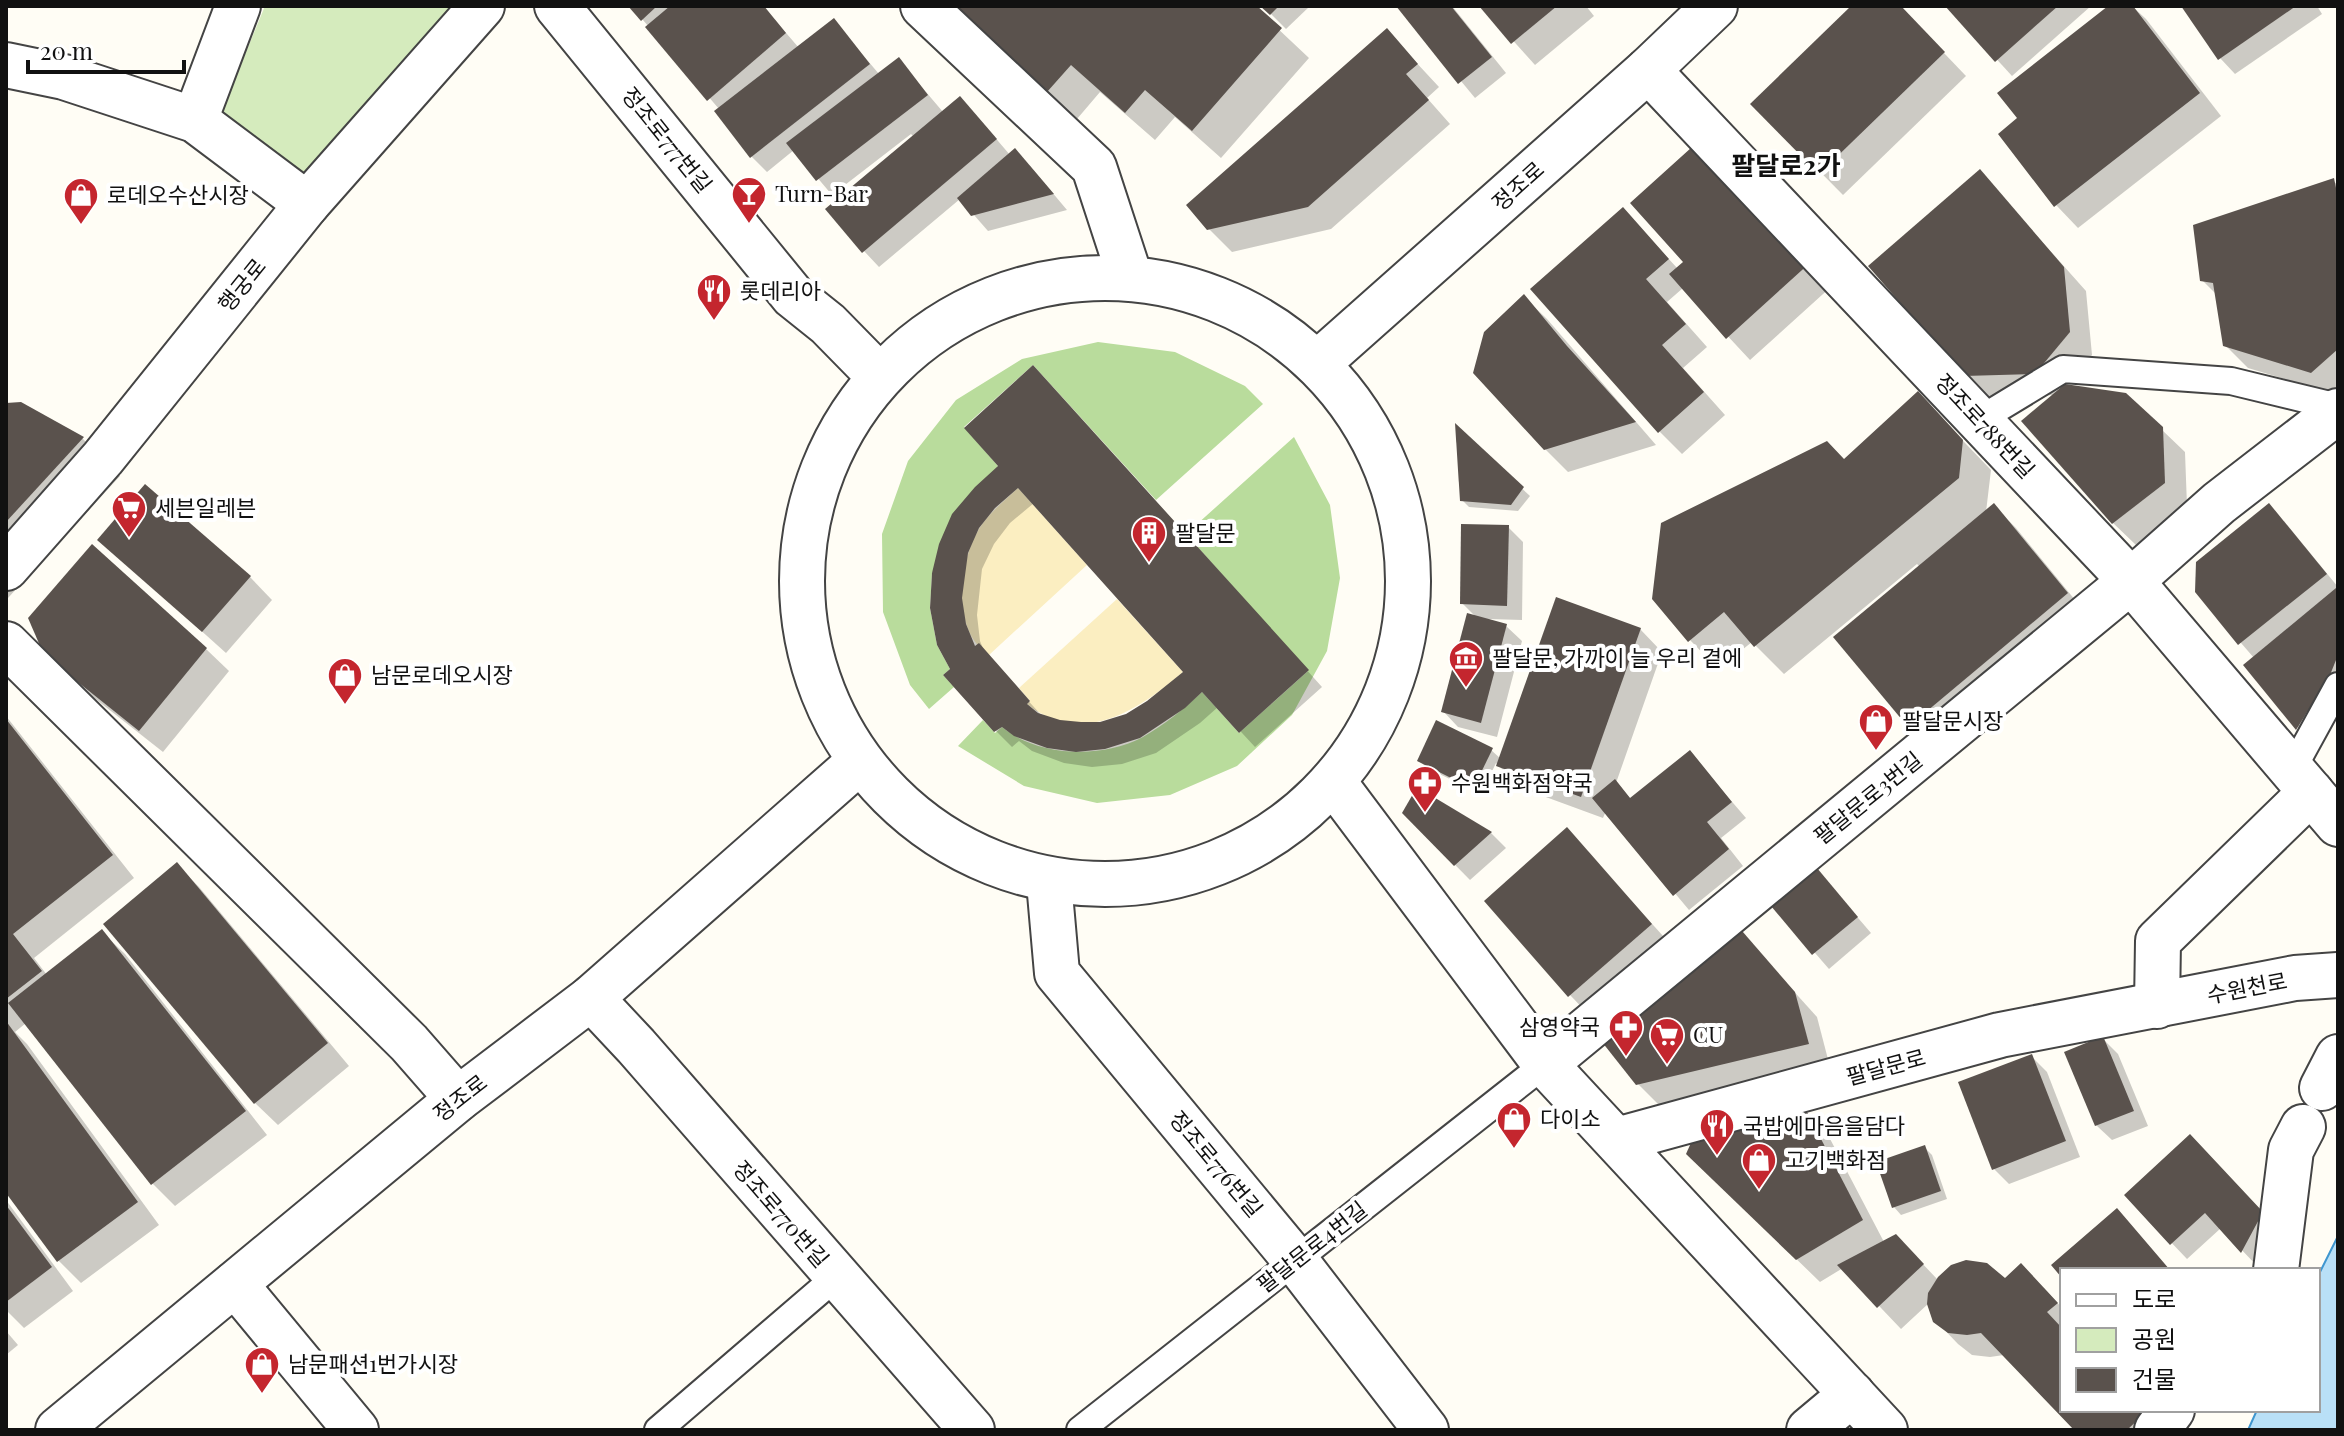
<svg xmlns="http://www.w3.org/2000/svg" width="2344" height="1436" viewBox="0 0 2344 1436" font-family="'Playfair Display','Noto Sans KR',serif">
  <rect width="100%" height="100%" fill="#fffdf5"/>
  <path fill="#d5ebbd" d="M 265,6 L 452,6 L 309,181 L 221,112 Z"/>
  <g fill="#b9dc9c">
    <path d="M 1098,342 L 1175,352 L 1245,386 L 1263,404 L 1156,500 L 1033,365 L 964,427 L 998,466 L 932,573 L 930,608 L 937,645 L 950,669 L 943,675 L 954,687 L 929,709 L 910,685 L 883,612 L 882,534 L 908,461 L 956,400 L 1022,359 Z"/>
    <path d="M 1294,437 L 1330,505 L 1340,578 L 1327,651 L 1292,715 L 1237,766 L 1170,795 L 1097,803 L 1024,786 L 958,746 L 983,720 L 995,733 L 1002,727 C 1039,757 1101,759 1143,737 C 1164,725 1184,709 1202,692 L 1239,733 L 1308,671 L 1186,534 Z"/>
  </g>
  <g fill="#fbeec1">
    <path d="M 1018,488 L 1087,565 L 989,655 C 951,630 958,564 979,529 C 989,513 1004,501 1018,488 Z"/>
    <path d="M 1117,599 L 1183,672 C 1139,710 1082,748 1027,704 L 1030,701 L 1019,688 Z"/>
  </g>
  <path fill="#b9e0f7" stroke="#3f96cf" stroke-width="2" d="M 2338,1236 L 2338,1430 L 2248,1430 L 2257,1410 L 2318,1410 L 2318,1276 Z"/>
  <g fill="#0003" fill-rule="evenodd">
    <path d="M 631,6 L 763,6 L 799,48 L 834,21 L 879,74 L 898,59 L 943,112 L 975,114 L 1010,155 L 1030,166 L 1067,210 L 988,231 L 960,199 L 879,267 L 864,251 L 914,137 L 911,134 L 832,195 L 794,150 L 767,172 L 751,156 L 719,109 Z"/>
    <path d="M 948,6 L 1254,6 L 1309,58 L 1221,158 L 1175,117 L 1155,140 L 1100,92 L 1077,119 Z"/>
    <path d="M 1263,6 L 1310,6 L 1286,29 Z"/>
    <path d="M 1399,6 L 1452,6 L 1506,73 L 1475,98 Z"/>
    <path d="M 1482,6 L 1586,6 L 1594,16 L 1535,65 Z"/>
    <path d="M 1854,6 L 1899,6 L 1966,76 L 1843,195 L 1753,104 Z"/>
    <path d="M 1948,6 L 2091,6 L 2012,76 Z"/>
    <path d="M 2111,6 L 2132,6 L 2146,19 L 2221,116 L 2078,228 L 2056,205 L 2020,118 Z"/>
    <path d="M 2183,6 L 2317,6 L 2322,14 L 2235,74 L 2220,58 Z"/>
    <path d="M 1387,31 L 1439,87 L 1427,98 L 1450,124 L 1331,229 L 1232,252 L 1209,229 Z"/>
    <path d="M 1702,141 L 1833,285 L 1750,360 L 1683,288 L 1667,302 L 1707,347 L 1683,368 L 1725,415 L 1682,454 L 1659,431 L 1623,209 L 1678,269 L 1686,262 Z"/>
    <path d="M 1980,172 L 2086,291 L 2092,355 L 2065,386 L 2161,429 L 2185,452 L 2187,506 L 2136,545 L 2113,523 L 2054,395 L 1989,398 L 1966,375 Z"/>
    <path d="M 2333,181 L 2338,185 L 2338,391 L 2334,394 L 2248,368 L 2225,345 L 2217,295 L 2202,280 Z"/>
    <path d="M 1524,297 L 1547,319 L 1656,445 L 1568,472 L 1545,449 Z"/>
    <path d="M 1918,394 L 1991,470 L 1986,512 L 1994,506 L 2016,528 L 2089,617 L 1932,748 L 1909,726 L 1920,567 L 1917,564 L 1784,674 L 1752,642 L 1718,669 L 1690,640 L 1844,461 Z"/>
    <path d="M 21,404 L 83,439 L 120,476 L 8,598 L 6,405 Z"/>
    <path d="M 1457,428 L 1530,496 L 1518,511 L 1469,507 L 1462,500 Z"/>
    <path d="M 1118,459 L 1322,687 L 1255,747 L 1218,707 L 1200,723 L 1156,753 L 1122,764 L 1092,767 L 1064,763 L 1032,751 L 1019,741 L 1012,747 L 984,719 L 939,644 L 976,489 ZM 1034,503 L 1186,672 L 1148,703 L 1127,716 L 1100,724 L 1060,722 L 1043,717 L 985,653 L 980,641 L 977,615 L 982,569 L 994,544 L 1010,523 Z"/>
    <path d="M 2284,521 L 2338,587 L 2338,702 L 2312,744 L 2245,665 L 2254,658 L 2197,592 Z"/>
    <path d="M 1508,527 L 1523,542 L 1522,620 L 1488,619 L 1506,626 L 1522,641 L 1497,737 L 1458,727 L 1443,711 L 1477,618 L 1462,603 Z"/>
    <path d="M 100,540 L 250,577 L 272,600 L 226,653 Z"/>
    <path d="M 1640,629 L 1662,652 L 1616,783 L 1632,800 L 1690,753 L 1746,818 L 1721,838 L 1743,866 L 1689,910 L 1606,811 L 1603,818 L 1521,788 L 1496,763 L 1481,794 L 1427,768 L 1419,760 L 1491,750 L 1501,759 Z"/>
    <path d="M 206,649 L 229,671 L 163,752 L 69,678 L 46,654 Z"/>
    <path d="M 6,716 L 134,878 L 34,958 L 47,975 L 102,932 L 125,954 L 267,1135 L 175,1206 L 153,1184 L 26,1023 L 15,1032 L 27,1044 L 159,1225 L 81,1283 L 58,1260 L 6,1189 Z"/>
    <path d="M 1417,789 L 1491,833 L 1506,848 L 1470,880 L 1404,813 Z"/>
    <path d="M 1567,830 L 1673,947 L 1592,1018 L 1570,995 Z"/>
    <path d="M 177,865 L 199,887 L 349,1066 L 278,1125 L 255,1103 Z"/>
    <path d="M 1817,870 L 1871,933 L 1829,969 L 1774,906 Z"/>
    <path d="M 1736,927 L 1817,1017 L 1830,1067 L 1660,1106 L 1637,1083 Z"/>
    <path d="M 2103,1039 L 2118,1054 L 2148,1126 L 2112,1140 L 2096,1125 Z"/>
    <path d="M 2031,1056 L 2047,1072 L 2080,1157 L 2009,1184 L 1994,1169 Z"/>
    <path d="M 1806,1112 L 1828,1135 L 1884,1242 L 1918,1259 L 1938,1280 L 2005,1281 L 2044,1288 L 2062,1308 L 2062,1410 L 2138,1410 L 2157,1430 L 2077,1430 L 2004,1355 L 1990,1357 L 1972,1355 L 1958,1344 L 1935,1320 L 1929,1303 L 1901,1329 L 1843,1268 L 1820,1282 L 1711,1176 Z"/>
    <path d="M 2190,1136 L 2278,1229 L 2257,1266 L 2221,1228 L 2187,1259 L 2126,1195 Z"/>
    <path d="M 1924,1147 L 1932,1155 L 1947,1199 L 1901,1215 L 1894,1207 Z"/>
    <path d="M 6,1200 L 73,1291 L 24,1328 L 6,1310 Z"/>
    <path d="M 6,1331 L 18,1345 L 6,1355 Z"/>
  </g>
  <g fill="#5a524d" fill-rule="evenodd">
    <path d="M 628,6 L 657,6 L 641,21 Z"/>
    <path d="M 670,6 L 764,6 L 786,33 L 707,101 L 645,27 Z"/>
    <path d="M 949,6 L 1257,6 L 1282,28 L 1192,131 L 1145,90 L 1125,113 L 1071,65 L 1047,92 Z"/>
    <path d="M 1260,6 L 1279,6 L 1270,15 Z"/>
    <path d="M 1396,6 L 1451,6 L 1492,57 L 1458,84 Z"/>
    <path d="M 1479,6 L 1557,6 L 1511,44 Z"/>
    <path d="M 1851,6 L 1901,6 L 1945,52 L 1819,174 L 1750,104 Z"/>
    <path d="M 1945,6 L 2058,6 L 1995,62 Z"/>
    <path d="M 2108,6 L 2133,6 L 2200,93 L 2054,207 L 1998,134 L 2017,118 L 1997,93 Z"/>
    <path d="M 2181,6 L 2296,6 L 2218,60 Z"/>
    <path d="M 834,18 L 870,64 L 750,158 L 714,111 Z"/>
    <path d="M 1387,28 L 1418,64 L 1406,74 L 1429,100 L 1308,207 L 1207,230 L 1186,205 Z"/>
    <path d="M 899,57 L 928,95 L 816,181 L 786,143 Z"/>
    <path d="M 960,96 L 997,139 L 862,253 L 825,209 Z"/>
    <path d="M 1702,138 L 1812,261 L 1726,339 L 1669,274 L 1683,262 L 1630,203 Z"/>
    <path d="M 1015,148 L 1054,194 L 971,216 L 957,198 Z"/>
    <path d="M 1980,169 L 2064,267 L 2070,332 L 2035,374 L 1964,376 L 1868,266 Z"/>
    <path d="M 2334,178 L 2338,198 L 2338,349 L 2311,373 L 2223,346 L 2213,283 L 2200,281 L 2193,225 Z"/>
    <path d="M 1623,207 L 1669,259 L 1646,279 L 1686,324 L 1662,345 L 1704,392 L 1658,433 L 1530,289 Z"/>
    <path d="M 1524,294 L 1567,346 L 1636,422 L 1544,450 L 1473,373 L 1484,332 Z"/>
    <path d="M 1033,365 L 1309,670 L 1239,733 L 1202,692 L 1185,708 L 1140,738 L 1105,749 L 1076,752 L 1047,748 L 1014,736 L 1002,727 L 994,732 L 943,675 L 950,669 L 937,645 L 930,608 L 932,573 L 939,544 L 952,514 L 975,487 L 998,466 L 964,428 ZM 1018,488 L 1183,672 L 1147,701 L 1126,714 L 1100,722 L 1081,722 L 1060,720 L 1038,713 L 1027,704 L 1030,701 L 979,643 L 975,646 L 966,624 L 962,598 L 968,553 L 979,528 L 995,508 Z"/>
    <path d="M 2065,384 L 2126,393 L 2163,427 L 2165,483 L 2112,524 L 2021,421 Z"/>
    <path d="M 1918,391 L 1963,440 L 1959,478 L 1754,647 L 1724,612 L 1688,642 L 1652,599 L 1661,523 L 1827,441 L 1844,459 Z"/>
    <path d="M 21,402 L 84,437 L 6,522 L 6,403 Z"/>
    <path d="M 1455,423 L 1524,487 L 1511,505 L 1460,501 Z"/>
    <path d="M 145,484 L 251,576 L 202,632 L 97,540 Z"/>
    <path d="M 1994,503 L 2068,593 L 1908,727 L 1833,637 Z"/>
    <path d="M 2269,503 L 2327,574 L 2238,645 L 2195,592 L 2196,562 Z"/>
    <path d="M 1461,524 L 1509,525 L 1507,606 L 1460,604 Z"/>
    <path d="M 92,544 L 207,648 L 139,731 L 44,655 L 28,618 Z"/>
    <path d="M 2336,588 L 2338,591 L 2338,655 L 2330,675 L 2296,730 L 2243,665 Z"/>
    <path d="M 1556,597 L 1641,628 L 1581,797 L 1496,766 Z"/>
    <path d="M 1467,613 L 1507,624 L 1481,723 L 1441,712 Z"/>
    <path d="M 6,719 L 113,855 L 13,934 L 42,971 L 6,999 Z"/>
    <path d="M 1436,720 L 1493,748 L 1473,789 L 1417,761 Z"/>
    <path d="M 1690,750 L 1732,802 L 1707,822 L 1729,849 L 1673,896 L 1592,798 L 1615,779 L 1630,798 Z"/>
    <path d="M 1417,787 L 1492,832 L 1454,866 L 1402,813 Z"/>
    <path d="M 1567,827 L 1652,924 L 1568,997 L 1484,901 Z"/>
    <path d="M 177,862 L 328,1043 L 254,1104 L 103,924 Z"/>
    <path d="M 1817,868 L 1858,917 L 1812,955 L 1771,906 Z"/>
    <path d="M 1736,924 L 1795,992 L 1809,1044 L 1636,1085 L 1602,1042 Z"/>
    <path d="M 102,929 L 246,1111 L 151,1185 L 8,1003 Z"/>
    <path d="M 6,1021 L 138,1202 L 57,1262 L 6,1193 Z"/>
    <path d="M 2103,1036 L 2134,1111 L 2095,1126 L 2064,1052 Z"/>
    <path d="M 2032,1054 L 2066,1141 L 1992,1170 L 1958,1082 Z"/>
    <path d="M 1806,1110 L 1863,1220 L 1796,1260 L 1686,1154 L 1694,1136 Z"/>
    <path d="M 2190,1134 L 2263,1212 L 2241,1253 L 2205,1213 L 2170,1245 L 2124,1195 Z"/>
    <path d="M 1925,1145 L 1941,1191 L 1892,1208 L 1876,1162 Z"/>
    <path d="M 6,1205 L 52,1267 L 6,1302 Z"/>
    <path d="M 2117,1208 L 2170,1270 L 2062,1270 L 2062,1278 L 2051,1265 Z"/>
    <path d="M 1896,1234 L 1924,1264 L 1877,1308 L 1837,1265 Z"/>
    <path d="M 1966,1260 L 1987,1263 L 2005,1278 L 2021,1263 L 2058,1303 L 2047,1312 L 2062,1328 L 2062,1410 L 2140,1410 L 2144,1414 L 2127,1430 L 2074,1430 L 1981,1333 L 1967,1335 L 1948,1333 L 1933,1322 L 1927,1304 L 1928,1293 L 1938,1277 L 1951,1265 Z"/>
  </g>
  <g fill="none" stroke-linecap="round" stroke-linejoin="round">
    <g stroke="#444" stroke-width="30">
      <g id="service">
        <path d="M 1979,420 L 2063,369 L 2231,381 L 2338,407"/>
        <path d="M 2292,770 L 2338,686"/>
        <path d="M 658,1430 L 836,1277"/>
        <path d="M 1080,1430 L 1545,1064"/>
      </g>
    </g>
    <g stroke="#444" stroke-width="48">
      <g id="minor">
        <path d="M 557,6 L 793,296 L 828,324 L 878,375"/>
        <path d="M 923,6 L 1094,167 L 1130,277"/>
        <path d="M 6,65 L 64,77 L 195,120 L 307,204"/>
        <path d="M 1648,70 L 2131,581 L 2338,824"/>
        <path d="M 195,120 L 238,6"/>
        <path d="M 6,568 L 103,458 L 307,204 L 482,6"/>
        <path d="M 6,644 L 409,1043 L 458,1099"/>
        <path d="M 1049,882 L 1057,973 L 1295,1260 L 1426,1430"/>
        <path d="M 591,998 L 636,1046 L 972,1430"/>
        <path d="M 2157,1006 L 2158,941 L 2311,792"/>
        <path d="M 1545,1064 L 2131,581 L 2219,503 L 2338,411"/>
        <path d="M 2322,1088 L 2338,1057"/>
        <path d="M 1617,1140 L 2000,1035 L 2295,978 L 2338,975"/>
        <path d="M 2276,1270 L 2291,1150 L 2303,1127"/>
        <path d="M 235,1284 L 356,1430"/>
        <path d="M 1809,1430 L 1852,1394"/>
        <path d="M 2157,1430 L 2172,1410"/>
      </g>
    </g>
    <g stroke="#444" stroke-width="48">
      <g id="tertiary">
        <circle cx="1105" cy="581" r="303"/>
        <path d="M 1318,363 L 1648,70 L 1715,6"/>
        <path d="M 1335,784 L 1545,1064 L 1885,1430"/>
        <path d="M 58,1430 L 458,1099 L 591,998 L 859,762"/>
      </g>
    </g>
    <use href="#service" stroke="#fff" stroke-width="26"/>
    <use href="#minor" stroke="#fff" stroke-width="44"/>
    <use href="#tertiary" stroke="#fff" stroke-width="44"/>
  </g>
  <defs>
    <g id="bar-pin" transform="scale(1.8)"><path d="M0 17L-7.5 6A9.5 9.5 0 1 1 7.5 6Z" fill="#c4262e" stroke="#fff"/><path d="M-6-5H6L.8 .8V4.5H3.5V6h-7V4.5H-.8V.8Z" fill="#fff"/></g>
    <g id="shop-pin" transform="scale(1.8)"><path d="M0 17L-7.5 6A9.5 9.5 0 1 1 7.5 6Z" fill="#c4262e" stroke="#fff"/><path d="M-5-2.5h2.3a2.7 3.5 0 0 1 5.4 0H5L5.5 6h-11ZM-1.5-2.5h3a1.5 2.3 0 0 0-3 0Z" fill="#fff"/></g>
    <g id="restaurant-pin" transform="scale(1.8)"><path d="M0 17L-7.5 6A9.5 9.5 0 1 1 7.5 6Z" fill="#c4262e" stroke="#fff"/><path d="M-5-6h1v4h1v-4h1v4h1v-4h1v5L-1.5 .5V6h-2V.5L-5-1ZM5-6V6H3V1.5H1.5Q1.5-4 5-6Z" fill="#fff"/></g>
    <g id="supermarket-pin" transform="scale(1.8)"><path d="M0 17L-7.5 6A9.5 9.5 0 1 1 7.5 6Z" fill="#c4262e" stroke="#fff"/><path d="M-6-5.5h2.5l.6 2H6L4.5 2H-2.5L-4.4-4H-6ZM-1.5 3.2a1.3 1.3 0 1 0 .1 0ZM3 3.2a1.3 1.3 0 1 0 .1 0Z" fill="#fff"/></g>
    <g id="building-pin" transform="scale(1.8)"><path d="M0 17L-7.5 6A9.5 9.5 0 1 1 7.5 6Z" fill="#c4262e" stroke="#fff"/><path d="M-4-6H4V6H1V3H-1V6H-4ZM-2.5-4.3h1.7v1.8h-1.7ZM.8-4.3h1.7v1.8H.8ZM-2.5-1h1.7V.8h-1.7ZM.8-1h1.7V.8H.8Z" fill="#fff"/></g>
    <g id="museum-pin" transform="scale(1.8)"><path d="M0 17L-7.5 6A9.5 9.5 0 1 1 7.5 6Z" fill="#c4262e" stroke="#fff"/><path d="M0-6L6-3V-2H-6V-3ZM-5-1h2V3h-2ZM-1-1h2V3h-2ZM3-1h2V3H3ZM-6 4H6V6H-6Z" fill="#fff"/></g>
    <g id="pharmacy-pin" transform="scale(1.8)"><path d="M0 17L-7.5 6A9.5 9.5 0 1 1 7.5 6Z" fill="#c4262e" stroke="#fff"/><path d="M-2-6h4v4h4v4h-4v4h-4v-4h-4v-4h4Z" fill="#fff"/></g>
  </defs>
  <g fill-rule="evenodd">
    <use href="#bar-pin" x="749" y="194"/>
    <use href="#shop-pin" x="81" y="195"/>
    <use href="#restaurant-pin" x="714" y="291"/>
    <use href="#supermarket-pin" x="129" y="508"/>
    <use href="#building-pin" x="1149" y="533"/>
    <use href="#museum-pin" x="1466" y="658"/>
    <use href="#shop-pin" x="345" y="675"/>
    <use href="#shop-pin" x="1876" y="721"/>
    <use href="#pharmacy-pin" x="1425" y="783"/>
    <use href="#pharmacy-pin" x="1626" y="1027"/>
    <use href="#supermarket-pin" x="1667" y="1035"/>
    <use href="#shop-pin" x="1514" y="1119"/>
    <use href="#restaurant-pin" x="1717" y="1126"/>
    <use href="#shop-pin" x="1759" y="1160"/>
    <use href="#shop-pin" x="262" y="1364"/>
  </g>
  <g text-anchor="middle" stroke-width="8" stroke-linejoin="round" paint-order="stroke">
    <g font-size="22" fill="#111" stroke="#fff">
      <text transform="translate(667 140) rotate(51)" y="8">정조로777번길</text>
      <text transform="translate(1518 186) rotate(-42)" y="8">정조로</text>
      <text transform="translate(242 285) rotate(-51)" y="8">행궁로</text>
      <text transform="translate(1985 426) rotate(47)" y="8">정조로788번길</text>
      <text transform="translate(1868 798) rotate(-39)" y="8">팔달문로3번길</text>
      <text transform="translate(2247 988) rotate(-11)" y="8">수원천로</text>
      <text transform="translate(1886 1067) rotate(-15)" y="8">팔달문로</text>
      <text transform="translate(460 1098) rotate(-38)" y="8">정조로</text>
      <text transform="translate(1216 1164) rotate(50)" y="8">정조로776번길</text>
      <text transform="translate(781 1214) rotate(49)" y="8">정조로770번길</text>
      <text transform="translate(1312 1247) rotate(-38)" y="8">팔달문로4번길</text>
    </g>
    <g font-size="22" fill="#111" stroke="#fff" text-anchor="start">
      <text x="775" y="202">Turn-Bar</text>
      <text x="107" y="203">로데오수산시장</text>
      <text x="740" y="299">롯데리아</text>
      <text x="155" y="516">세븐일레븐</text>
      <text x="1175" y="541">팔달문</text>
      <text x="1492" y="666">팔달문, 가까이 늘 우리 곁에</text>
      <text x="371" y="683">남문로데오시장</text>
      <text x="1902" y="729">팔달문시장</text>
      <text x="1451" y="791">수원백화점약국</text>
      <text x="1600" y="1035" text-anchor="end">삼영약국</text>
      <text x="1693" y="1043">CU</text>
      <text x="1540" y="1127">다이소</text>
      <text x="1743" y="1134">국밥에마음을담다</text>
      <text x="1785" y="1168">고기백화점</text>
      <text x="288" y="1372">남문패션1번가시장</text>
    </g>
    <g font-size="26" font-weight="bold" fill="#111" stroke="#fff">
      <text x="1786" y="175">팔달로2가</text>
    </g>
  </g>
  <rect width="2344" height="1436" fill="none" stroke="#111111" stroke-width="16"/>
  <rect x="2060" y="1268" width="260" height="144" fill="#ffffff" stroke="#a0a0a0" stroke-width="2"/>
  <rect x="2076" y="1294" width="40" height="12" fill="#ffffff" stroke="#a0a0a0" stroke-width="2"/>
  <text x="2132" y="1308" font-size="24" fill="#111111">도로</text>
  <rect x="2076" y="1328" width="40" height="24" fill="#d5ebbd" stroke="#a0a0a0" stroke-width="2"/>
  <text x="2132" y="1348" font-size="24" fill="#111111">공원</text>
  <rect x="2076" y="1368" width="40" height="24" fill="#5a524d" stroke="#a0a0a0" stroke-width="2"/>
  <text x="2132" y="1388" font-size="24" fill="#111111">건물</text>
  <path d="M28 60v12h156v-12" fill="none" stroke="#111111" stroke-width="4"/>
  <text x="40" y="60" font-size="24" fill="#111111" stroke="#ffffff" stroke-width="6" paint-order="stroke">20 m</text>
</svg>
